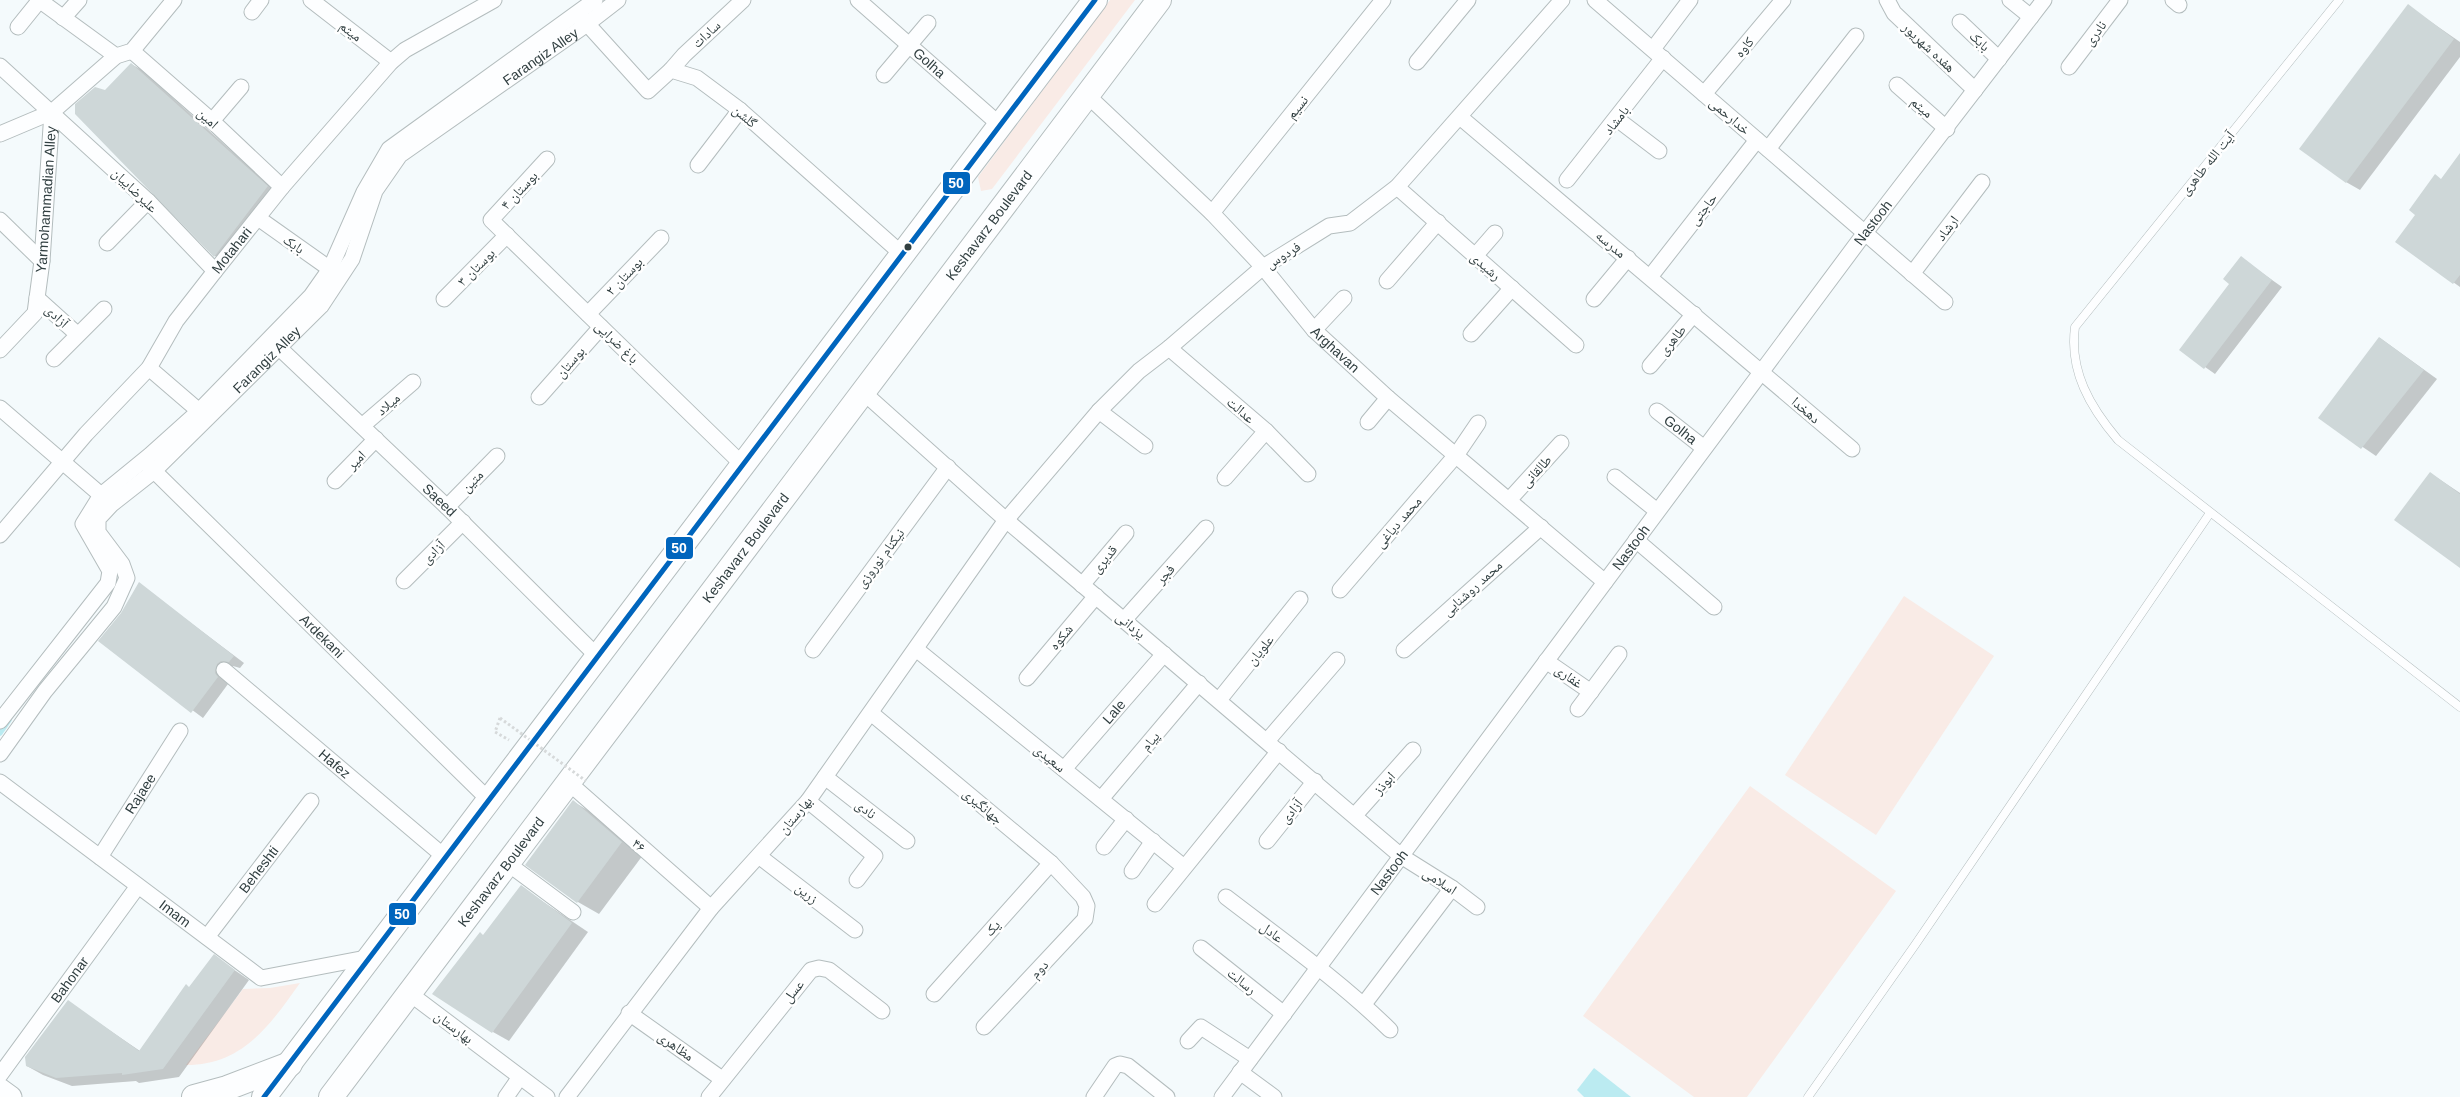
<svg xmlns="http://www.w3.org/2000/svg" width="2460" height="1097" viewBox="0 0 2460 1097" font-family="Helvetica,'Noto Naskh Arabic',sans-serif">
  <rect width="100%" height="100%" fill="#f4fafc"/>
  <g fill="#f9ebe6">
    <path d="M 1110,0 L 1135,0 L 992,189 L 981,191 L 978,177 Z"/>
    <path d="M 1904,596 L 1994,656 L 1876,835 L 1785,775 Z"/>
    <path d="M 1750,786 L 1896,891 L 1747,1097 L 1694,1097 L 1583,1016 Z"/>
    <path d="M 300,983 C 270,1025 243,1065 186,1065 L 243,989 L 270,988 Z"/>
  </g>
  <path fill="#bbebf1" d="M 1594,1068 L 1631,1097 L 1584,1097 L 1577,1090 Z"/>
  <g fill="#0003">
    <path d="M 2408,6 L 2460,42 L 2460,57 L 2360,190 L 2346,182 Z"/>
    <path d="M 131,64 L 142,70 L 278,193 L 226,262 L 215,256 L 76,114 L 106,92 Z"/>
    <path d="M 2460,158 L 2460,287 L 2397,242 Z"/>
    <path d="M 2241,258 L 2282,287 L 2215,374 L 2181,350 L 2231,283 Z"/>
    <path d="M 2380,338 L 2437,379 L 2376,456 L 2320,418 Z"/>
    <path d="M 2430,473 L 2460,493 L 2460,567 Z"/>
    <path d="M 139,584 L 244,663 L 240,668 L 233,666 L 227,670 L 225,680 L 228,684 L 203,718 L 100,641 L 122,614 Z"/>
    <path d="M 574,802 L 594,814 L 643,855 L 599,914 L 578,902 L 527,864 Z"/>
    <path d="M 521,887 L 588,932 L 509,1041 L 493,1032 Z"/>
    <path d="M 214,956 L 249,980 L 179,1077 L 139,1083 L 136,1081 L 72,1086 L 43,1075 L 27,1066 L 68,1002 L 140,1051 Z"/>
  </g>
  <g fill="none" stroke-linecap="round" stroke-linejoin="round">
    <g stroke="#bbebf1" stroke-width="5.5">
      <path d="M 340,264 L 350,246"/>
      <path d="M 0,733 L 9,720"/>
    </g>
  </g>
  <g fill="#ced7d8">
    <path d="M 2408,4 L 2454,39 L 2346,183 L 2299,149 Z"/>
    <path d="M 131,63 L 268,186 L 214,257 L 75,114 L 75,104 L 95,87 L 105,90 Z"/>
    <path d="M 2460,153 L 2460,275 L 2453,284 L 2395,242 L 2415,215 L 2409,210 L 2435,174 L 2441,179 Z"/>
    <path d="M 2241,256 L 2272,280 L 2204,369 L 2179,350 L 2229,284 L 2223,279 Z"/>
    <path d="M 2379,337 L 2424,370 L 2361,449 L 2318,418 Z"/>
    <path d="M 2430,472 L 2460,494 L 2460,568 L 2394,520 Z"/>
    <path d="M 139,582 L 234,656 L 229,662 L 221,661 L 217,664 L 215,673 L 218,677 L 191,713 L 98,641 L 121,613 Z"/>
    <path d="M 573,800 L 622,842 L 577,903 L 525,865 Z"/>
    <path d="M 521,885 L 572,923 L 492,1033 L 432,994 L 480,932 L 483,935 Z"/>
    <path d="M 214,954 L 235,970 L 163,1069 L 122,1075 L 122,1073 L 56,1078 L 26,1066 L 25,1057 L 68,1000 L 139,1051 L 186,984 L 189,987 Z"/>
  </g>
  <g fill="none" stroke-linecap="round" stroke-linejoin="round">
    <g stroke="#b4bdbe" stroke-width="9">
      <g id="lane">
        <path d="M 2339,0 L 2075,327 C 2069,371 2090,407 2118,440 L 2460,707"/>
        <path d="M 1808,1097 L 1915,945 L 2210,513"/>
      </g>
    </g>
    <g stroke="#b4bdbe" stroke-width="17">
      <g id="street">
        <path d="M 39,0 L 116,56"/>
        <path d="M 311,0 L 391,62"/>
        <path id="s1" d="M 858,0 L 1000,125"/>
        <path d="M 1595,0 L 1945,302"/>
        <path d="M 1887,0 L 1894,13 L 1975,90"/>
        <path d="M 2010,0 L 2031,17"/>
        <path d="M 2173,0 L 2179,5"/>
        <path d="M 252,12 L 261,0"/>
        <path d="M 581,17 L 648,91 L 671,70 L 697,78 L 740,110 L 902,254"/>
        <path d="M 63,18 L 79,0"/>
        <path d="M 1960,22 L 1999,59"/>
        <path d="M 18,27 L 39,1"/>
        <path d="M 1653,49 L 1690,0"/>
        <path d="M 132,51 L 212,121 L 282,187"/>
        <path d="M 1417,62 L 1468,0"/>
        <path d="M 0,66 L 148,201 L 215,271"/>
        <path d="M 2069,67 L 2120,0"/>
        <path d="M 671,70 L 684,55 L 743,0"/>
        <path d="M 884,75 L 928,23"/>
        <path d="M 1897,85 L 1947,129"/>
        <path d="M 1704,94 L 1783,0"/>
        <path id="s2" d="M 1087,95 L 1212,213 L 1263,267 L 1314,330 L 1388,398 L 1605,582"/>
        <path d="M 1460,117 L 1852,449"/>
        <path d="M 1617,119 L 1659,151"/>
        <path d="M 212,121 L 241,87"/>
        <path d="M 0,134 L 52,112"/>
        <path d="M 1768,149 L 1856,36"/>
        <path d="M 547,159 L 491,220 L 743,465"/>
        <path d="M 698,165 L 740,110"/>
        <path d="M 1567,180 L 1663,58"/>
        <path d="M 1397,187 L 1576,345"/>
        <path d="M 1212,213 L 1383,0"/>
        <path d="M 258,218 L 330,269"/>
        <path d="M 0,220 L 42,261"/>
        <path d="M 107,243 L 148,201"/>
        <path d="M 1475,256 L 1495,233"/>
        <path d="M 1912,274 L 1982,182"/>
        <path d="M 1650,277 L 1757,140"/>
        <path d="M 1387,281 L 1438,222"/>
        <path d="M 37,298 L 77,334"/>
        <path d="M 444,299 L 507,235"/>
        <path d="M 1594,299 L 1628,258"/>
        <path d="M 588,314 L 661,238"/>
        <path d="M 1314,330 L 1344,298"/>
        <path d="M 1471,334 L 1512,288"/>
        <path id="s3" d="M 272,341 L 447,507 L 598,657"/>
        <path d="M 1169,348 L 1266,431 L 1225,478"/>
        <path id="s4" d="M 0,350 L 35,313 L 42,261 L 52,112 L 116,56 L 132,51 L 174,0"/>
        <path d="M 54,359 L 104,309"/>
        <path d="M 1650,366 L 1694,314"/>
        <path d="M 149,368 L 199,411"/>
        <path d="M 863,392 L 1006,520 L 1401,856 L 1452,888 L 1477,907"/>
        <path d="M 539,397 L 601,327"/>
        <path d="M 0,408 L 101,495"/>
        <path d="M 1099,411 L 1145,446"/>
        <path id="s5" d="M 1657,411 L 1704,448"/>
        <path d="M 1368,422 L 1388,398"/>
        <path d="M 362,426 L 413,382"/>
        <path d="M 1266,431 L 1308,474"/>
        <path id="s6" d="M 148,465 L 489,800"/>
        <path d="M 1615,477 L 1657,511"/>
        <path d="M 335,481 L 376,439"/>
        <path d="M 1510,499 L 1561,443"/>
        <path d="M 447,507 L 497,456"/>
        <path id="s7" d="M 0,535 L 86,434 L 149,368 L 176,321 L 215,271 L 282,187 L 391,62 L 405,50 L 494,0"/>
        <path d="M 1636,540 L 1714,607"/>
        <path d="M 404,581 L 463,522"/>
        <path d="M 1082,585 L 1126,533"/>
        <path d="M 1340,590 L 1457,454 L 1478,423"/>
        <path d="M 1124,620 L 1206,528"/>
        <path d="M 916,649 L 1184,867"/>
        <path d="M 813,650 L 948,467"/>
        <path d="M 1404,650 L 1541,527"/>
        <path d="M 1546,661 L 1591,692"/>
        <path id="s8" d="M 224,670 L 446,858"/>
        <path d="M 1027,678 L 1096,596"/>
        <path d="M 1219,700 L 1300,599"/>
        <path d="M 1578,709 L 1619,654"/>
        <path d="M 871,713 L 1051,863 L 1083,897 L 1087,906 L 1085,919 L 984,1027"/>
        <path d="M 0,721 L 108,583 L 110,571 L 83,524 L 101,495 L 150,455 L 199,411 L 311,296 L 330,269 L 364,192 L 389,149 L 595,0"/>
        <path d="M 1267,741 L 1337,660"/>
        <path id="s9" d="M 0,754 L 45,691 L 114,607 L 127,578 L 122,564 L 98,532 L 98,519 L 112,504 L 154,471 L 321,306 L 352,259 L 375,191 L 400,155 L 587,24 L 618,0"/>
        <path id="s10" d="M 1064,769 L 1164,654"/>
        <path d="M 825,777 L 907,841"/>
        <path id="s11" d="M 0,782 L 261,978 L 371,957"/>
        <path d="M 568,782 L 711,908"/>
        <path d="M 1101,799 L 1199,683"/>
        <path d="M 808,801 L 875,856 L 857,880"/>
        <path d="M 1355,815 L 1413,750"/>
        <path d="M 1267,841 L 1315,781"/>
        <path d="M 1104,847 L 1126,819"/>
        <path id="s12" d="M 100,857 L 180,731"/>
        <path d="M 760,857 L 855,930"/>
        <path d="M 507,863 L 573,912"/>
        <path d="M 1132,871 L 1153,841"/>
        <path d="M 1226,897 C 1282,940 1340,981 1390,1030"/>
        <path d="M 1155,904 L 1279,751"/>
        <path id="s13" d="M 207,937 L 311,801"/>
        <path d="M 1201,948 L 1284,1014"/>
        <path d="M 409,993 L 547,1097"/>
        <path d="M 934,994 L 1051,863"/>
        <path d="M 1364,1004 L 1452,888"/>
        <path d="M 629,1013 L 722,1079"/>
        <path d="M 1188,1041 L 1201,1027 L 1250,1059"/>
        <path d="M 1240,1072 L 1274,1097"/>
        <path id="s14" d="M 0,1075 L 138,886"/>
        <path d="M 506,1097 L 520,1077"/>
        <path d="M 567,1097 L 711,908 L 808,801 L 1006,520 L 1099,411 L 1139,371 L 1169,348 L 1263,267 L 1329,226 L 1350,223 L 1397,187 L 1562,0"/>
        <path d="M 709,1097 L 811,970 L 819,968 L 829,970 L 882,1011"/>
        <path d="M 1094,1097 L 1115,1066 L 1120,1064 L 1128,1066 L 1167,1097"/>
        <path id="s15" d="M 1222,1097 L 1864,234 L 2044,0"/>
      </g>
    </g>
    <g stroke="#b4bdbe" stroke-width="23">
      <path id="secondary" d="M 0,1089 L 11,1097"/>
    </g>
    <g stroke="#b4bdbe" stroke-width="26">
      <g id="primary">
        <path d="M 194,1097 L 227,1088 L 290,1064"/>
        <path d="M 264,1097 L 1095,0"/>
        <path id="s16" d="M 331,1097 L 1159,0"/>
      </g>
    </g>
    <path stroke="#d6d9da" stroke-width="3" stroke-dasharray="2.5 2.5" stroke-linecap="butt" d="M 500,718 L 495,732 L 509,740"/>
    <use href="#lane" stroke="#fdfeff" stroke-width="8"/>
    <use href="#street" stroke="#fdfeff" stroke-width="15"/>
    <use href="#secondary" stroke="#fdfeff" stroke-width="21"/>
    <use href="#primary" stroke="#fdfeff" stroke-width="24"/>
    <path stroke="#d6d9da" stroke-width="3" stroke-dasharray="2.5 2.5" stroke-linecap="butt" d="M 500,718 L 586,781"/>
    <g stroke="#fff" stroke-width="9">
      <path id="bus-1" d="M 264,1097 L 1095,0"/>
    </g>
    <use href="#bus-1" stroke="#0065bd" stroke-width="5"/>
  </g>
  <circle fill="#313f41" stroke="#fff" stroke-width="2" cx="908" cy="247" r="4.5"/>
  <g text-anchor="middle" stroke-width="5" stroke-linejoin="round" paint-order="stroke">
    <g font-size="14" fill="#313f41" stroke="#fff">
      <text transform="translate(351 31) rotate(38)" y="5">میثم</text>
      <text transform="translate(2095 33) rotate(-53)" y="5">نادری</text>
      <text transform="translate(706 34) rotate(-43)" y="5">سادات</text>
      <text transform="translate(1980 41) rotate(43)" y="5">بابک</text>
      <text transform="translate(1744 47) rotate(-50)" y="5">کاوه</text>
      <text transform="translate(1929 47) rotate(43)" y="5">هفده شهریور</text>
      <text dy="5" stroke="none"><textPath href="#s9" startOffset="938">Farangiz Alley</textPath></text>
      <text dy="5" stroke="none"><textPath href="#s1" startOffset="95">Golha</textPath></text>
      <text transform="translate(1297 107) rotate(-51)" y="5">نسیم</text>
      <text transform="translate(1922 107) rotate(41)" y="5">میثم</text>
      <text transform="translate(745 116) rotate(40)" y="5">گلشن</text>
      <text transform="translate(1730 116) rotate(41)" y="5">خدارحمی</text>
      <text transform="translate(208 118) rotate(42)" y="5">امین</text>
      <text transform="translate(1616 120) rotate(-52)" y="5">بامشاد</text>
      <text transform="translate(2207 163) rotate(-51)" y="5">آیت الله طاهری</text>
      <text transform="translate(135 190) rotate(44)" y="5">علیرضاییان</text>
      <text transform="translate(519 190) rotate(-47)" y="5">بوستان ۴</text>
      <text dy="5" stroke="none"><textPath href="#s4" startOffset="165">Yarmohammadian Alley</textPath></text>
      <text transform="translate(1703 209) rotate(-52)" y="5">حاجتی</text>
      <text dy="5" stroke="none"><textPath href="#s15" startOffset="1090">Nastooh</textPath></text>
      <text dy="5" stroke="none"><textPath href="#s16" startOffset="1092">Keshavarz Boulevard</textPath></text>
      <text transform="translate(1947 228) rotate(-53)" y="5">ارشاد</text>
      <text transform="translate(294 244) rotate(35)" y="5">بابک</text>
      <text transform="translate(1611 244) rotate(40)" y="5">مدرسه</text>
      <text dy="5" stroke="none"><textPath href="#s7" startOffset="368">Motahari</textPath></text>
      <text transform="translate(1283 255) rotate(-32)" y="5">فردوس</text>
      <text transform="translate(1486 266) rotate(41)" y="5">رشیدی</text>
      <text transform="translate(476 267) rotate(-45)" y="5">بوستان ۳</text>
      <text transform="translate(624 276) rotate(-46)" y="5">بوستان ۲</text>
      <text transform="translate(57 316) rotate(43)" y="5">آزادی</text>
      <text transform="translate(1672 340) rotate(-50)" y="5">طاهری</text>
      <text transform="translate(617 342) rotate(44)" y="5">باغ ضرایی</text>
      <text dy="5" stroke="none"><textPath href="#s2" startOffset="356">Arghavan</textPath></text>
      <text dy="5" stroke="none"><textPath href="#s9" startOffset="518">Farangiz Alley</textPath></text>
      <text transform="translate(570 362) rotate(-49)" y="5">بوستان</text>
      <text transform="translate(388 404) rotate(-41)" y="5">میلاد</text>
      <text transform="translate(1241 410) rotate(41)" y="5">عدالت</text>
      <text transform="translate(1806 410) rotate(41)" y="5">دهخدا</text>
      <text dy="5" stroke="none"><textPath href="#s5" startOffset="30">Golha</textPath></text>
      <text transform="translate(356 460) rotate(-46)" y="5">امیر</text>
      <text transform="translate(1536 471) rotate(-47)" y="5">طالقانی</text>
      <text transform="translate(472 481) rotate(-46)" y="5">متین</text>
      <text dy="5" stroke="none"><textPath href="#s3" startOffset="231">Saeed</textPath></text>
      <text transform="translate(1398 522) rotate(-49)" y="5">محمد دیاغی</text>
      <text dy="5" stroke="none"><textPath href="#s15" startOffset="685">Nastooh</textPath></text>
      <text dy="5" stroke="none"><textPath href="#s16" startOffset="688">Keshavarz Boulevard</textPath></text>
      <text transform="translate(433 552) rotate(-45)" y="5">آزادی</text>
      <text transform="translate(880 558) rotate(-53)" y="5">نیکنام نوروزی</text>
      <text transform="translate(1104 559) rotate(-50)" y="5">قدیری</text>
      <text transform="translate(1165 574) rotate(-48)" y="5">فجر</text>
      <text transform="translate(1472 588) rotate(-42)" y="5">محمد روشنایی</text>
      <text transform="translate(1131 625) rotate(40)" y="5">یزدانی</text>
      <text dy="5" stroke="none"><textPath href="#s6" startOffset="244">Ardekani</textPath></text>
      <text transform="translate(1061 637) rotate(-50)" y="5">شکوه</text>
      <text transform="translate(1260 650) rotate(-51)" y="5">علویان</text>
      <text transform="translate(1569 676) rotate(35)" y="5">غفاری</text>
      <text dy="5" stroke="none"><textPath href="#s10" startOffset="76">Lale</textPath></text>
      <text transform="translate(1150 741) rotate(-50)" y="5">پیام</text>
      <text transform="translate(1050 758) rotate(39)" y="5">سعیدی</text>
      <text dy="5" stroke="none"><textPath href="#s8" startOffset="145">Hafez</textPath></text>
      <text transform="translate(1384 783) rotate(-48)" y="5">ابوذز</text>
      <text dy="5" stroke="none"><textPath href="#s12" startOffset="75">Rajaee</textPath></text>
      <text transform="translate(983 806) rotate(40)" y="5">جهانگیری</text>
      <text transform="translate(866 809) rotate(38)" y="5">نادی</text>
      <text transform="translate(1291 811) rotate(-51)" y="5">آزادی</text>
      <text transform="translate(795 815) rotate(-50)" y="5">بهارستان</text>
      <text transform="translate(639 845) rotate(41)" y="5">۴۶</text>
      <text dy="5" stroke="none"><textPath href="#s13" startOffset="85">Beheshti</textPath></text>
      <text dy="5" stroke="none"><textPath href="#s16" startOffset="282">Keshavarz Boulevard</textPath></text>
      <text dy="5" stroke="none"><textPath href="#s15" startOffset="280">Nastooh</textPath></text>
      <text transform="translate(1440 881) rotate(33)" y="5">اسلامی</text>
      <text transform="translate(807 893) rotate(38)" y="5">زرین</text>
      <text dy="5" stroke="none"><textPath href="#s11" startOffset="219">Imam</textPath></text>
      <text transform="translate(992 928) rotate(-48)" y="5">یک</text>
      <text transform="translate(1272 932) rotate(37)" y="5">عادل</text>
      <text transform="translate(1039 969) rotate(-47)" y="5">دوم</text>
      <text dy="5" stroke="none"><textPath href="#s14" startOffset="118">Bahonar</textPath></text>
      <text transform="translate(1242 981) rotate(39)" y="5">رسالت</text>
      <text transform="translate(793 991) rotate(-51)" y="5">عسل</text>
      <text transform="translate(454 1027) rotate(37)" y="5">بهارستان</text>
      <text transform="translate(676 1046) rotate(35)" y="5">مظاهری</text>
    </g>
  </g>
  <g stroke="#fff" stroke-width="2">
    <rect x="942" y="171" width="29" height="24" rx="5" fill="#0065bd"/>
    <rect x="665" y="536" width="29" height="24" rx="5" fill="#0065bd"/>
    <rect x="388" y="902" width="29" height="24" rx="5" fill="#0065bd"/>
  </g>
  <g font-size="14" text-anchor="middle" font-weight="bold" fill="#fff">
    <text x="956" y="188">50</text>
    <text x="679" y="553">50</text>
    <text x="402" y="919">50</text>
  </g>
</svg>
